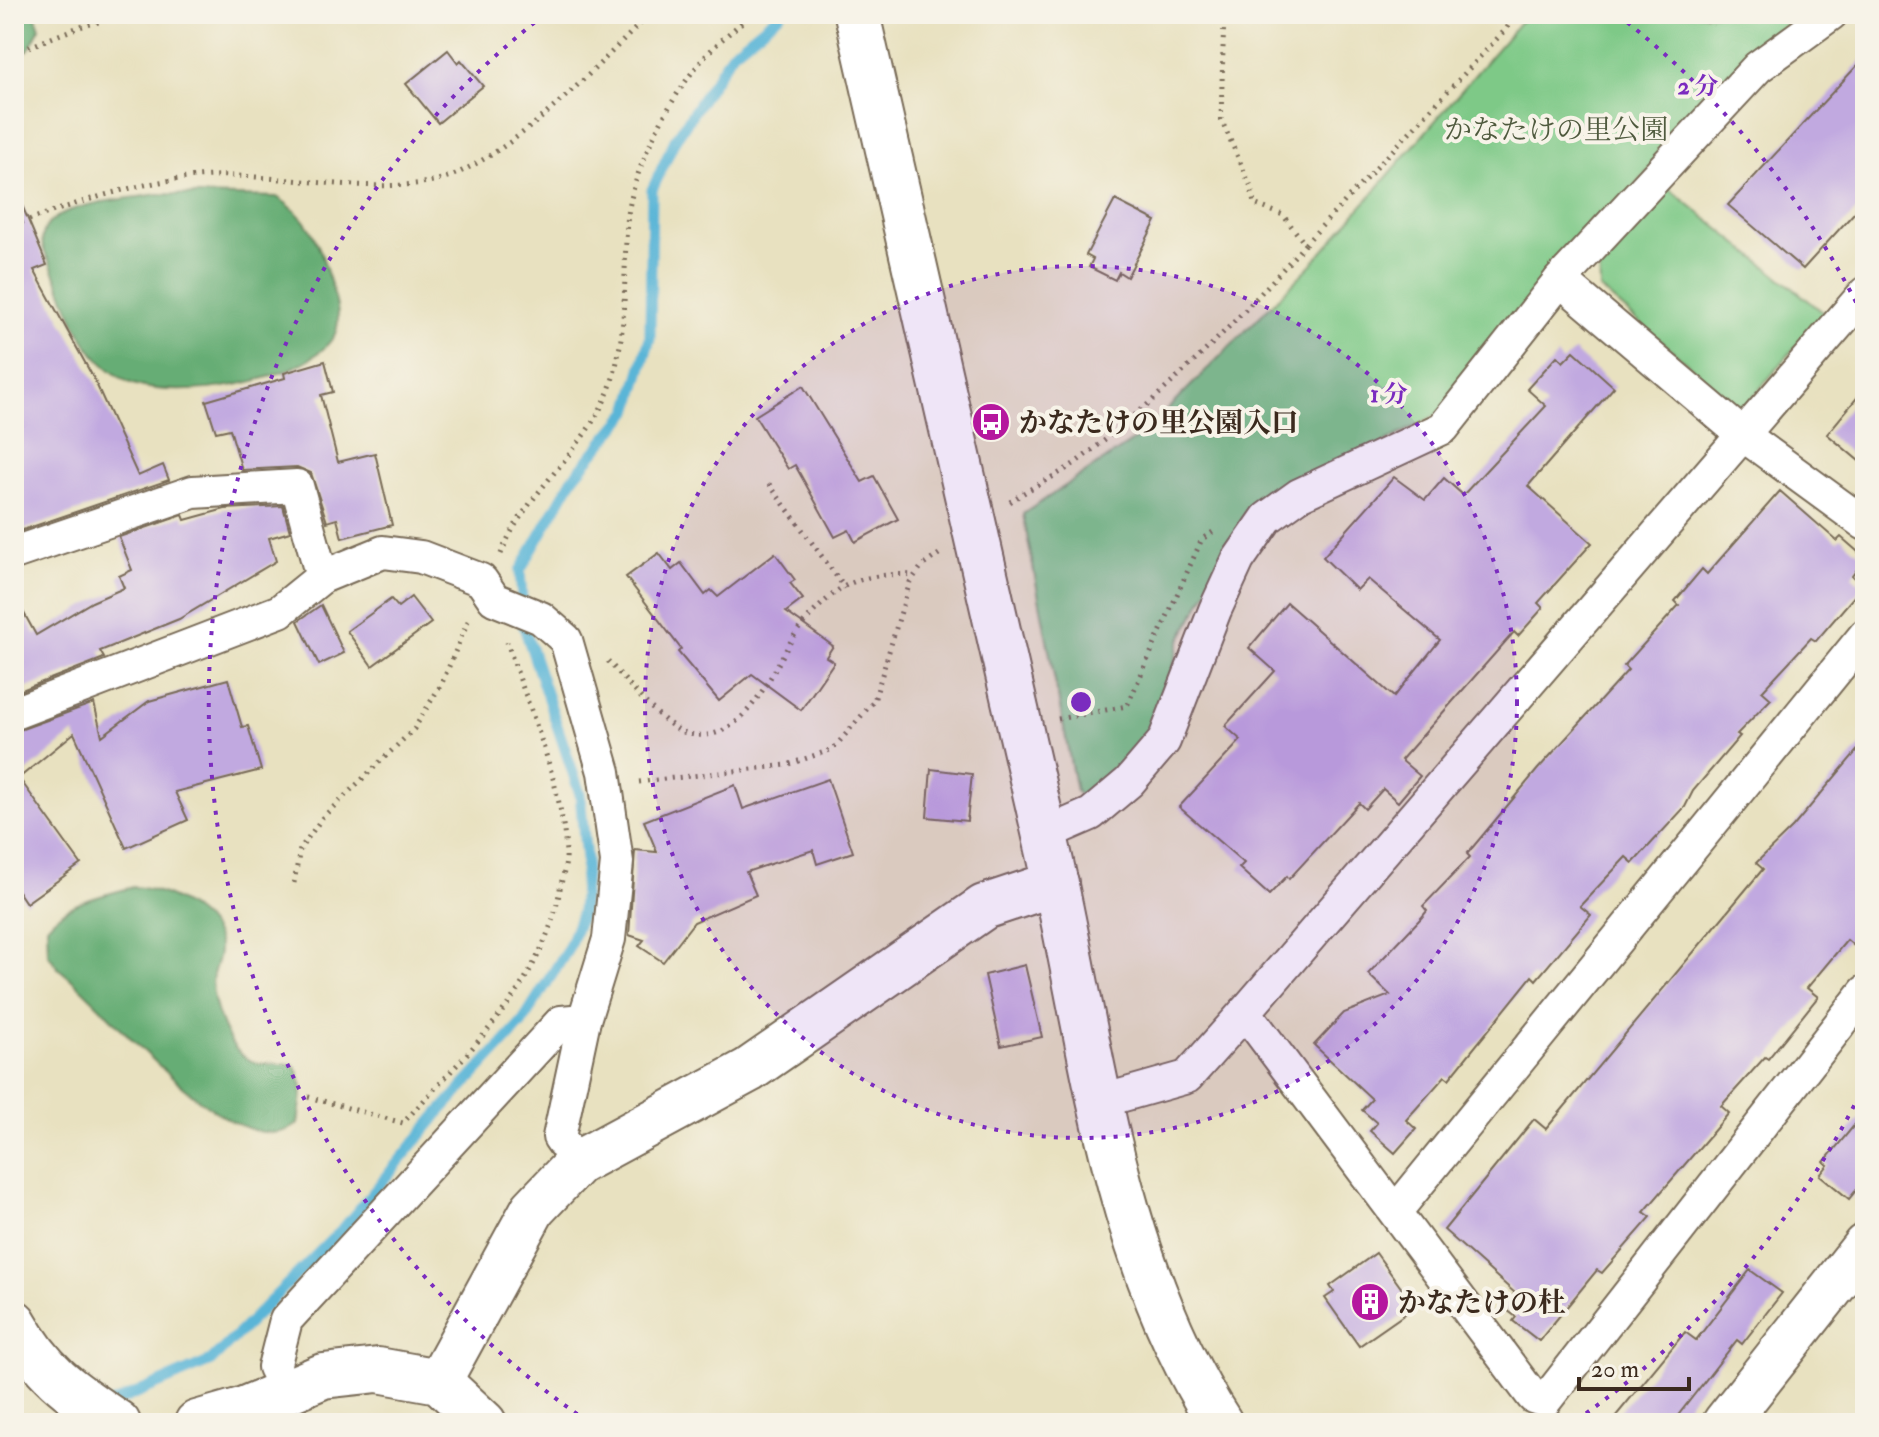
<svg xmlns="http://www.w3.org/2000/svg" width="1879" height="1437" viewBox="0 0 1879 1437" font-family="'IM FELL Double Pica','Noto Serif JP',serif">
  <rect width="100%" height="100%" fill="#f7f3e8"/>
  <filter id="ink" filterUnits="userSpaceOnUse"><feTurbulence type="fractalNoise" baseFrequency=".0125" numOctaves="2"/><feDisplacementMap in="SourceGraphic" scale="16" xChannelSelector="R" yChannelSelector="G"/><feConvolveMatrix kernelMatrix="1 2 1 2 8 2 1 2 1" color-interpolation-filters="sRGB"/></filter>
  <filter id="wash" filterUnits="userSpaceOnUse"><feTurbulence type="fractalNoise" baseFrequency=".006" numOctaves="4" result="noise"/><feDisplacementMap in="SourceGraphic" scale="32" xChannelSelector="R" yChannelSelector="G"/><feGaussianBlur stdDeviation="1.8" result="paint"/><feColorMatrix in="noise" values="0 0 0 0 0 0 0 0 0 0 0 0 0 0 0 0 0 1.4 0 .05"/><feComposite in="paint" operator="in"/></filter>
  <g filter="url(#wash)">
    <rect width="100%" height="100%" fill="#e8e1c0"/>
    <g fill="#7ec987" stroke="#5c7a52" stroke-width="2">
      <path d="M 1527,14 L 1801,14 L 1750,53 L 1436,415 L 1250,515 L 1180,640 L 1156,736 L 1086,802 L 1076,791 L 1023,514 L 1142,435 L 1313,263 Z"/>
      <path d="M 1662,183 L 1824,313 L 1742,410 L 1600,289 L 1599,253 Z"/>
    </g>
    <g fill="#66ad74" stroke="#506c49" stroke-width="2">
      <path d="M 14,14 L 35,14 L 40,28 L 29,49 L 14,60 Z"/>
      <path d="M 157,194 L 277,197 C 306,215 317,237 326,269 C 332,289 346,320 332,339 C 301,383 181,401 133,384 C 121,380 103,365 95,355 C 72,328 63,288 47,257 C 19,202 124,201 157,194 Z"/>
      <path d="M 133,887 C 162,888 214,913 219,946 C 220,957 215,965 213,975 C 209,998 226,1046 246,1058 C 261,1068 277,1062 293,1065 C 308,1081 300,1104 298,1124 C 235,1173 107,1004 59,969 L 48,954 L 47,926 C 67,901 103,896 133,887 Z"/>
    </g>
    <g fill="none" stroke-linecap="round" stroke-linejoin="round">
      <g stroke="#5ab5d7" stroke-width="11">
        <path d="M 109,1405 L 211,1361 L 346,1225 L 440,1112 L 521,1024 L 568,949 L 582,912 L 586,860 L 580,794 L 524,627 L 520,571 L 573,478 L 629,411 L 650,338 L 652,190 L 675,140 L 733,52 L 780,14"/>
        <path d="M 294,1417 L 297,1423"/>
        <path d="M 66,1423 L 86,1415"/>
      </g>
    </g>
    <g id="blocks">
      <g fill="#c1a9e0">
        <path d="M 448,50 L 458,63 L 461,60 L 483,86 L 438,123 L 406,84 Z"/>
        <path d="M 1865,57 L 1865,201 L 1803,269 L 1728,205 Z"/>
        <path d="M 14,186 L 47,265 L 34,270 L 94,379 L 138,476 L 163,465 L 169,480 L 14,533 Z"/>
        <path d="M 1115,200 L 1156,221 L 1127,277 L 1119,272 L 1115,280 L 1089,267 L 1093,259 L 1086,255 Z"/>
        <path d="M 1574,351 L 1614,387 L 1528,486 L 1592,543 L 1538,603 L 1543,608 L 1518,636 L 1514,632 L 1401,760 L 1420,776 L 1398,802 L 1383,789 L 1365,809 L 1359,803 L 1289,879 L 1287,876 L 1269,895 L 1239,868 L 1244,863 L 1179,807 L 1241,740 L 1225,726 L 1275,671 L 1249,648 L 1287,603 L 1394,697 L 1440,640 L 1368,579 L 1357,590 L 1323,557 L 1394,477 L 1425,500 L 1444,478 L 1463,495 L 1546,406 L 1527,389 L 1557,356 L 1563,362 Z"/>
        <path d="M 325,361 L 333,392 L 321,395 L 338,462 L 375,453 L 392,525 L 342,538 L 337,519 L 327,522 L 311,473 L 297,467 L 242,470 L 230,429 L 216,432 L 206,401 L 285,378 L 284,373 Z"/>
        <path d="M 803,386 L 862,482 L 874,476 L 898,519 L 855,542 L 849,530 L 835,537 L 795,465 L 788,469 L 755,416 Z"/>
        <path d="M 1865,388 L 1865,466 L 1827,434 Z"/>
        <path d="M 1780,491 L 1837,541 L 1841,537 L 1865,558 L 1852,576 L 1863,586 L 1816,641 L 1811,638 L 1762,691 L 1771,699 L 1737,734 L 1740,736 L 1693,791 L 1685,807 L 1633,863 L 1626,857 L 1580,906 L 1591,915 L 1536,980 L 1532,976 L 1449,1079 L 1445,1076 L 1406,1120 L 1416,1129 L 1395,1153 L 1370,1131 L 1377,1123 L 1362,1110 L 1372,1099 L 1314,1045 L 1344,1013 L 1390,995 L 1368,974 L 1422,917 L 1427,911 L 1423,906 L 1470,857 L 1467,854 L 1538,769 L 1628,670 L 1624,666 L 1679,605 L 1675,601 L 1702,569 L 1707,574 Z"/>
        <path d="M 283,506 L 290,532 L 269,538 L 276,561 L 179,619 L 100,651 L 104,658 L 14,693 L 14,595 L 36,635 L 92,602 L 124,588 L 119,576 L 132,570 L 119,537 L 183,515 L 185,520 L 225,509 Z"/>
        <path d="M 659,553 L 672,570 L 681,563 L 705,595 L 711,590 L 718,597 L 775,553 L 795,580 L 790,583 L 803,599 L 786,612 L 833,646 L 826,657 L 834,662 L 801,710 L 752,674 L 719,701 L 678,652 L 681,649 L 626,577 Z"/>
        <path d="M 411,597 L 431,623 L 372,666 L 347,631 L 391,599 L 398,607 Z"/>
        <path d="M 321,605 L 344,653 L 319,665 L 298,621 Z"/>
        <path d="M 228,679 L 242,727 L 248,726 L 261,770 L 175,792 L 188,820 L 126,848 L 74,733 L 19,778 L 81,864 L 26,903 L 14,885 L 14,732 L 94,703 L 102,736 L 149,701 Z"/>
        <path d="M 1865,741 L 1865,955 L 1847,940 L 1807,988 L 1818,997 L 1768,1059 L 1765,1057 L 1721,1106 L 1729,1113 L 1644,1212 L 1651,1217 L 1602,1273 L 1597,1270 L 1539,1341 L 1513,1321 L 1516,1317 L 1503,1307 L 1515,1293 L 1444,1230 L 1534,1119 L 1546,1129 L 1763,869 L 1756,863 L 1793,827 Z"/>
        <path d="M 931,769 L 972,774 L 967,821 L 927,817 Z"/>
        <path d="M 828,779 L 853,852 L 817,864 L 813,850 L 746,872 L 756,895 L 694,922 L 663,962 L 639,946 L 644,940 L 629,935 L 635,850 L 657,852 L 644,821 L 735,785 L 743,809 Z"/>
        <path d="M 1025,965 L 1042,1037 L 1001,1046 L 985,975 Z"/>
        <path d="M 1865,1112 L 1865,1179 L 1849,1199 L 1820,1175 L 1828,1165 L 1824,1162 Z"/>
        <path d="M 1376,1253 L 1415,1307 L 1359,1346 L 1325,1298 L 1334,1292 L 1330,1286 Z"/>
        <path d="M 1750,1270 L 1782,1293 L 1742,1344 L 1737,1340 L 1672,1423 L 1610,1423 L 1685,1332 L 1696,1340 Z"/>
      </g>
    </g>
  </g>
  <g filter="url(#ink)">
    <use href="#blocks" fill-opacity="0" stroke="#786a57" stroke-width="2"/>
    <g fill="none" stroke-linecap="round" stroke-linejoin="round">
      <g stroke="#786a57" stroke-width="36">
        <g id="street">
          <path d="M 1560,280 L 1743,435 L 1865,524"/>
          <path d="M 1865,293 L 1245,1012 L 1533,1397 L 1545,1401 L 1865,992"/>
          <path d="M 14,553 L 193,492 L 297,486 L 322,577"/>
          <path d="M 14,713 L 280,611 L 322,577 L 383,552 L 421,557 L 481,580 L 494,599 L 541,618 L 566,640 L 604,772 L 617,862 L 609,939 L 584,1020 L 559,1137 L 577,1163"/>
          <path d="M 1045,834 L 1091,814 L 1129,782 L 1164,741 L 1215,610 L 1238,560 L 1267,518 L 1299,495 L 1443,428 L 1560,280 L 1758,67 L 1831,14"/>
          <path d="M 1102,1101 L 1187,1077 L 1245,1012"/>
          <path d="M 1396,1211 L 1865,635"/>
          <path d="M 286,1391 L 274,1367 L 286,1320 L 561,1022 L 584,1020"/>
        </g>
      </g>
      <g stroke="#786a57" stroke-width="48">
        <g id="secondary">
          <path d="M 857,14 C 921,295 986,576 1050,858 C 1093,1048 1112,1255 1220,1423"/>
          <path d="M 14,1322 C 43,1374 70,1391 118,1423"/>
          <path d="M 439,1381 L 533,1209 L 577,1163 L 749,1070 L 984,907 L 1056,883"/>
          <path d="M 197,1423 L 242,1410 L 323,1376 L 378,1370 L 439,1381 L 484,1423"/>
        </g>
      </g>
      <g stroke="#786a57" stroke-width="48">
        <path id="primary" d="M 1725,1423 L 1865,1246"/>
      </g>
      <g stroke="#786a57" stroke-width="5" stroke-dasharray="2 6" stroke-linecap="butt">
        <path d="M 1692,14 L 1714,24"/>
        <path d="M 14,53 L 76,28 L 128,14"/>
        <path d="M 14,225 C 80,202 143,179 213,176 C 283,173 398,202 460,172 C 534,136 592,70 650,14"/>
        <path d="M 1305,244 L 1507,28 L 1515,14"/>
        <path d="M 769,484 L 845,588"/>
        <path d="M 1010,502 C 1033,485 1061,475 1083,457 C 1165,395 1238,321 1305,244 L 1283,215 L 1254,204 L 1251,187 L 1221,119 L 1224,14"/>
        <path d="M 501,554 C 525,491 592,446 612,381 C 628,328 623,278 627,224 C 631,171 668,100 702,60 C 716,43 735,29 751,14"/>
        <path d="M 608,661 C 627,681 664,729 690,734 C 747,746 773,666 798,630 C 808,617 824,601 837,591 C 857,576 890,573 914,575"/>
        <path d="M 1058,719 L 1127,706 L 1202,539 L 1216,530"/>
        <path d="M 639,782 L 787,765 L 833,749 L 874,701 L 910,582 L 922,566 L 939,554"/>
        <path d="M 294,883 L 300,849 L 322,818 L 414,729 L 442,683 L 468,621"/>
        <path d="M 308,1097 L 403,1123 C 467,1052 543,986 560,889 C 562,878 567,864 566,853 C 562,781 529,710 507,642"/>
      </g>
      <use href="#street" stroke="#fff" stroke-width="32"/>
      <use href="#secondary" stroke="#fff" stroke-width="44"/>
      <use href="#primary" stroke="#fff" stroke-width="44"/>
    </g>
  </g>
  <circle cx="1081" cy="702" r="436" fill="#7b2cbf" fill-opacity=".12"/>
  <g fill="none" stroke="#7b2cbf" stroke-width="4" stroke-dasharray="4 8">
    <circle cx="1081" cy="702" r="436"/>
    <path d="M1865 1084A872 872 0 0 1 1575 1421M587 1421A872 872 0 0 1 544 15M1618 15A872 872 0 0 1 1865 320"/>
  </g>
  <defs>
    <g id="bus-disc" transform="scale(2)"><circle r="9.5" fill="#b5179e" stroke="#f7f3e8"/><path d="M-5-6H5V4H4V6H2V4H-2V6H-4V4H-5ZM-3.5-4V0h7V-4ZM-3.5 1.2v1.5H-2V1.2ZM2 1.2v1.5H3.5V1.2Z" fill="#fff"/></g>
    <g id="building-disc" transform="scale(2)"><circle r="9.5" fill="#b5179e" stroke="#f7f3e8"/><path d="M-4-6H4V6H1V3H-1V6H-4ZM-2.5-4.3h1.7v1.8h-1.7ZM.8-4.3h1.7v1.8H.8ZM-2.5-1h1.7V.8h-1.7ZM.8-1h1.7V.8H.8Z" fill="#fff"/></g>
  </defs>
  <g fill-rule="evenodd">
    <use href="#bus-disc" x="991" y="422"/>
    <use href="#building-disc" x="1370" y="1302"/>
  </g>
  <g text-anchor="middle" stroke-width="8" stroke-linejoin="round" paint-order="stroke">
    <g font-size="28" fill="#4f5a3e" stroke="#f7f3e8">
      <text x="1556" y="139">かなたけの里公園</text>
    </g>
    <g font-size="28" font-weight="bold" fill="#3b2a1e" stroke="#f7f3e8" text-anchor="start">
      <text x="1019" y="432">かなたけの里公園入口</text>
      <text x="1398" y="1312">かなたけの杜</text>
    </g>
  </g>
  <circle cx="1081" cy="702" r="12" fill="#7b2cbf" stroke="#f7f3e8" stroke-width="4"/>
  <g font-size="24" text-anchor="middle" font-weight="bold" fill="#7b2cbf" stroke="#f7f3e8" stroke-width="8" stroke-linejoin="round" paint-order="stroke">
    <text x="1698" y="94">2 分</text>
    <text x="1389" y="402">1 分</text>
  </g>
  <rect width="1879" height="1437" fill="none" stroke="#f7f3e8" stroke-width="48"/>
  <path d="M1579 1377v12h110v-12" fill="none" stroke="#3b2a1e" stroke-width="4"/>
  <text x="1591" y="1377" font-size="24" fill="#3b2a1e" stroke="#f7f3e8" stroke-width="6" paint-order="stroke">20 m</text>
</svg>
